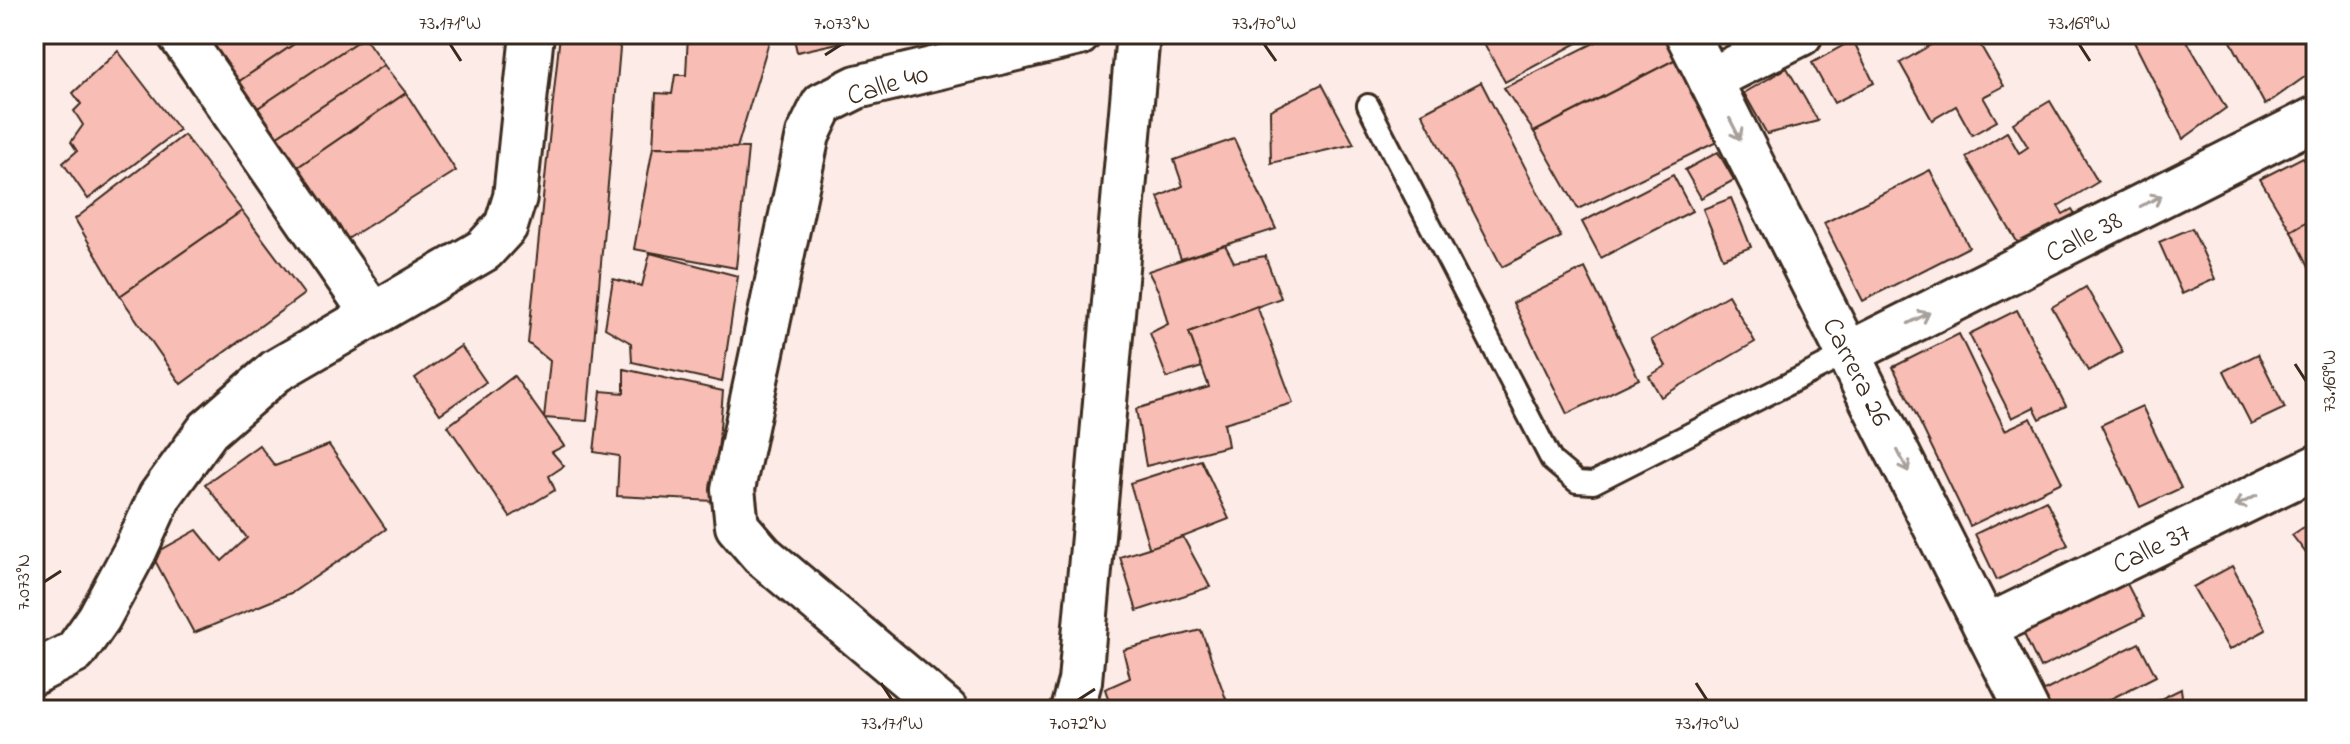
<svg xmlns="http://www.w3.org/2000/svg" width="2350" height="744" viewBox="0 0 2350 744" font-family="'Indie Flower',sans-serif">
  <rect width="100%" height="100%" fill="#fdebe8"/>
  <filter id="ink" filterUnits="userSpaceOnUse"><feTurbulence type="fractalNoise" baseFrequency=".0125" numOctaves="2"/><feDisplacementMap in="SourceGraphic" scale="16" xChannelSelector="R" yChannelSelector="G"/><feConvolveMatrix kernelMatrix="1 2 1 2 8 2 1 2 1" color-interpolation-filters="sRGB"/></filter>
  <g filter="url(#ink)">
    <g fill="#f8bdb4" stroke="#3b2a1e" stroke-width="2">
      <path d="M 196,34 L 309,34 L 231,87 Z"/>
      <path d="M 309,34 L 362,34 L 364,37 L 255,110 L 238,82 Z"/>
      <path d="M 560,34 L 609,34 L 620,48 L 587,421 L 544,418 L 550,361 L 528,343 Z"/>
      <path d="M 688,34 L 771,35 L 737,148 L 653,147 L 656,93 L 672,94 L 675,75 L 686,75 Z"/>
      <path d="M 793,34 L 879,34 L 797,52 Z"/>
      <path d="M 1479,34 L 1594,34 L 1505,82 Z"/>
      <path d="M 1612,34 L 1663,34 L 1680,57 L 1534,132 L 1504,88 Z"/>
      <path d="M 1929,34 L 1974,34 L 2004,86 L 1983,97 L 1997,121 L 1972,135 L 1956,106 L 1932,120 L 1900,63 L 1934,43 Z"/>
      <path d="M 2130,34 L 2183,34 L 2226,108 L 2183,139 Z"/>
      <path d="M 2227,34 L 2307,34 L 2316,55 L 2316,69 L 2265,105 Z"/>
      <path d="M 364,37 L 384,65 L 273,139 L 255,110 Z"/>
      <path d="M 1853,40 L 1874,83 L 1834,103 L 1812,63 Z"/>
      <path d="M 118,51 L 179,130 L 88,199 L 63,163 L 77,151 L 71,142 L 83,125 L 74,111 L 81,104 L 73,93 Z"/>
      <path d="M 1680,57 L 1725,138 L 1578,209 L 1534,132 Z"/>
      <path d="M 384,65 L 406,93 L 292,171 L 273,139 Z"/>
      <path d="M 1787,68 L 1818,121 L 1767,134 L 1744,93 Z"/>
      <path d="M 1481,82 L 1561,237 L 1502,267 L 1422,113 Z"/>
      <path d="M 1322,84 L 1354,144 L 1271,163 L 1270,110 Z"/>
      <path d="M 406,93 L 456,171 L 341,243 L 292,171 Z"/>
      <path d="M 2050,101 L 2098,182 L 2058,206 L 2063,214 L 2072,209 L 2082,225 L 2027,258 L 1966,157 L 2007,132 L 2019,153 L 2028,147 L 2013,123 Z"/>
      <path d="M 184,135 L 242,211 L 120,296 L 75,219 Z"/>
      <path d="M 1234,139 L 1276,229 L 1181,259 L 1158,197 L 1183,186 L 1174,160 Z"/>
      <path d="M 653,147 L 748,148 L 736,268 L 634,249 Z"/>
      <path d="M 1718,152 L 1734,180 L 1701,198 L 1685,170 Z"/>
      <path d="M 2303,157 L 2316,179 L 2316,216 L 2291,231 L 2260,179 Z"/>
      <path d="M 1930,170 L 1969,247 L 1863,301 L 1824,223 Z"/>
      <path d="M 1673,175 L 1692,211 L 1601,258 L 1582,222 Z"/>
      <path d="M 1731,198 L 1751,247 L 1723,258 L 1703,209 Z"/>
      <path d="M 242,211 L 304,294 L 181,384 L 120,296 Z"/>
      <path d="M 2316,216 L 2316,280 L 2291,231 Z"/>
      <path d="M 2192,228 L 2215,279 L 2182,294 L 2159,242 Z"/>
      <path d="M 1225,245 L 1234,262 L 1265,256 L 1281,298 L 1189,332 L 1202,367 L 1167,378 L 1150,333 L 1168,324 L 1159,292 L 1148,271 Z"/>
      <path d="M 650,253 L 738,276 L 722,382 L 632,362 L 631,343 L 605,328 L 613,279 L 642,286 Z"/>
      <path d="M 1585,268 L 1639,379 L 1567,414 L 1513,303 Z"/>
      <path d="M 2086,287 L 2123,352 L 2088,371 L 2052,307 Z"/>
      <path d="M 1728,295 L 1755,342 L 1661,397 L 1649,376 L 1666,366 L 1651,340 Z"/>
      <path d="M 1257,306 L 1293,403 L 1224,423 L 1228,446 L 1146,466 L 1136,409 L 1209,387 L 1189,332 Z"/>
      <path d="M 2017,310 L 2066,406 L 2040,419 L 2034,407 L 2012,418 L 1969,334 Z"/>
      <path d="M 1959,334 L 2005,430 L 2031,418 L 2062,482 L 1970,526 L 1893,367 Z"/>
      <path d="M 461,346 L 486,382 L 440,414 L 415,378 Z"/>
      <path d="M 2258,354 L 2285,408 L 2251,424 L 2224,371 Z"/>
      <path d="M 624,369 L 723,391 L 714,501 L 617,496 L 619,456 L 594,452 L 601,391 L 624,393 Z"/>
      <path d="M 514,376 L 564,446 L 552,452 L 564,466 L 549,476 L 555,490 L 510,517 L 448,426 Z"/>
      <path d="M 2142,406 L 2181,488 L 2140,507 L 2101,425 Z"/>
      <path d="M 259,445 L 275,466 L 329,445 L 386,529 L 293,592 L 194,633 L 152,555 L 197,530 L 222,561 L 247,538 L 205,484 Z"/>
      <path d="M 1201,460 L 1229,519 L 1150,550 L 1130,483 Z"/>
      <path d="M 2046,500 L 2068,545 L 1997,580 L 1975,534 Z"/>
      <path d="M 2316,519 L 2316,566 L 2292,535 Z"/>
      <path d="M 1183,537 L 1210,587 L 1137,611 L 1120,557 Z"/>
      <path d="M 2232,566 L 2266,630 L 2229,650 L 2193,587 Z"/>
      <path d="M 2126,582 L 2144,617 L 2040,668 L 2023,632 Z"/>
      <path d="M 1201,630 L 1230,710 L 1112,710 L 1105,689 L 1130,678 L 1123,650 Z"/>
      <path d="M 2139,643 L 2156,676 L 2089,710 L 2048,710 L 2040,693 Z"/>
      <path d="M 2181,689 L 2184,710 L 2138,710 Z"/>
    </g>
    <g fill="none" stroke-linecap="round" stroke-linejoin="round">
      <g stroke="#3b2a1e" stroke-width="26">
        <path id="lane" d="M 1368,105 L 1552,461 L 1577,482 L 1593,483 L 1849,353"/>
      </g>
      <g stroke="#3b2a1e" stroke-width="48">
        <g id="street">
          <path d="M 179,34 L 373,315"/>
          <path d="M 1687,34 L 2027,710"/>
          <path d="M 1710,80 L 1801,34"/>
          <path d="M 1849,353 L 2316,118"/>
          <path d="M 1986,627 L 2316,467"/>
          <path d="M 34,673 L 75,652 L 99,618 L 135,551 L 160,496 L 208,430 L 276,371 L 484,250 L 506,226 L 515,197 L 532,34"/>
          <path d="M 946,710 L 762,555 L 737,526 L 733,489 L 808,135 L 823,104 L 857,87 L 1079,34"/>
          <path d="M 1072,710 L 1080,681 L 1138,34"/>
        </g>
      </g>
      <use href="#lane" stroke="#fff" stroke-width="20"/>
      <use href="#street" stroke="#fff" stroke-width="42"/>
    </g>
    <defs><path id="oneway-shaft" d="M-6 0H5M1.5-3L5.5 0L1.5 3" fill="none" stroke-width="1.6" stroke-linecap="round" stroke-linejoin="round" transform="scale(2)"/></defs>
    <g stroke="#a79f9a">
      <use href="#oneway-shaft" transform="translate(1735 129) rotate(63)"/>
      <use href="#oneway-shaft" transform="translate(2151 201) rotate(-27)"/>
      <use href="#oneway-shaft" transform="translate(1919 318) rotate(-27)"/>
      <use href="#oneway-shaft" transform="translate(1903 461) rotate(63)"/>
      <use href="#oneway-shaft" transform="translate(2246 501) rotate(154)"/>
    </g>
  </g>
  <path fill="none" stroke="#3b2a1e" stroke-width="3" d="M 450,44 L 461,61M 1264,44 L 1276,61M 2079,44 L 2090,61M 825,55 L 842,44M 2295,364 L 2306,381M 44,582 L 61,571M 881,683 L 892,700M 1696,683 L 1707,700M 1078,700 L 1095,689"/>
  <g text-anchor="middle" stroke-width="7" stroke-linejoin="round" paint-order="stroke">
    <g font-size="28" fill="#3b2a1e" stroke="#fff">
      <text transform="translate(887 83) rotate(-17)" y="10">Calle 40</text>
      <text transform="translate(2083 235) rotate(-27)" y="10">Calle 38</text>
      <text transform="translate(1858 371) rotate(63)" y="10">Carrera 26</text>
      <text transform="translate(2151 547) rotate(-26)" y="10">Calle 37</text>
    </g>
  </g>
  <rect width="2350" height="744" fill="none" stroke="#fff" stroke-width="88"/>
  <rect x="44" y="44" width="2262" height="656" fill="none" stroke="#3b2a1e" stroke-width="3"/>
  <g font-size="20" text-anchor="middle" fill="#3b2a1e">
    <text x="450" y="29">73.171°W</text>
    <text x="842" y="29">7.073°N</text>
    <text x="1264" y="29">73.170°W</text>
    <text x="2079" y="29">73.169°W</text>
    <text transform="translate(2328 381) rotate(-90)" y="7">73.169°W</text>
    <text transform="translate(22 582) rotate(-90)" y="7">7.073°N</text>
    <text x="892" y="729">73.171°W</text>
    <text x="1078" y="729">7.072°N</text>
    <text x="1707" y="729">73.170°W</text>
  </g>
</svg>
